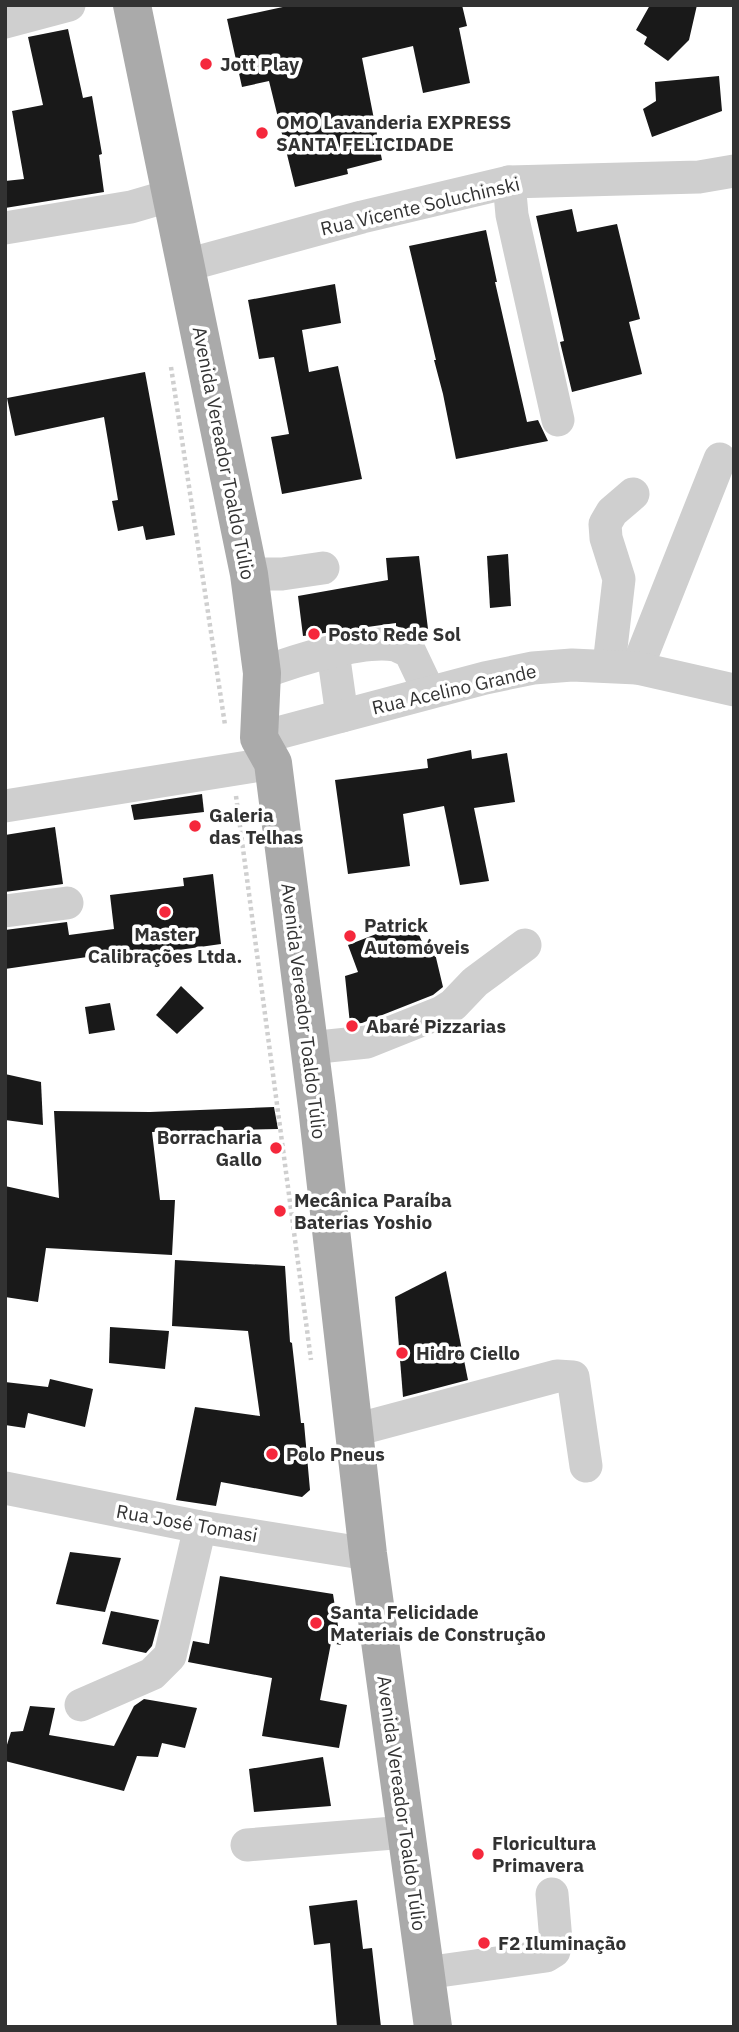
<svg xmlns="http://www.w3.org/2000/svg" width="739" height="2032" viewBox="0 0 739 2032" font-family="'IBM Plex Sans',sans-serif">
  <rect width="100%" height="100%" fill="#fff"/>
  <g fill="#191919">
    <path d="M 292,5 L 462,5 L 467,26 L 459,28 L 470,83 L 423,93 L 413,46 L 362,58 L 382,160 L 347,169 L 348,174 L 295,187 L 269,81 L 242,87 L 227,19 Z"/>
    <path d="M 650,5 L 697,5 L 689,40 L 668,61 L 644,44 L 647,37 L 636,30 Z"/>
    <path d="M 68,29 L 83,98 L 92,96 L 102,154 L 99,155 L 104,192 L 5,208 L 5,181 L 24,179 L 12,111 L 43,105 L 28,37 Z"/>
    <path d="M 719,76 L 722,111 L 652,137 L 643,109 L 656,101 L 655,82 Z"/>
    <path d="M 572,209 L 577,232 L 617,224 L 640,319 L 629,322 L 642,374 L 572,392 L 560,342 L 564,341 L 536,216 Z"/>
    <path d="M 486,230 L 497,282 L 495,282 L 527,422 L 538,420 L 548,441 L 456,459 L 443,394 L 434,360 L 436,360 L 409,246 Z"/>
    <path d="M 335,284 L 341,323 L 302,330 L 309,372 L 338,366 L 362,479 L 282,494 L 271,437 L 289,434 L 274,357 L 259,359 L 248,300 Z"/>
    <path d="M 145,372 L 175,535 L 146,540 L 143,526 L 118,531 L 112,501 L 118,500 L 104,417 L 15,436 L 7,398 Z"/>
    <path d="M 508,554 L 511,606 L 490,608 L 487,556 Z"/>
    <path d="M 419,556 L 428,629 L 412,632 L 396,626 L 396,623 L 303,636 L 298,596 L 388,580 L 386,558 Z"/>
    <path d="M 471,750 L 472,759 L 507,753 L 515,802 L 474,808 L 489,881 L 460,885 L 444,806 L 403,814 L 410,866 L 348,874 L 335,780 L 428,768 L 427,759 Z"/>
    <path d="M 202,794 L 204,812 L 134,820 L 131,805 Z"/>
    <path d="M 55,827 L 63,884 L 5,892 L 5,835 Z"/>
    <path d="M 213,874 L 221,944 L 101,961 L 101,955 L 5,969 L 5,930 L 67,922 L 69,935 L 114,929 L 110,895 L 184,886 L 183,878 Z"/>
    <path d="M 412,920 L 425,948 L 433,945 L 443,987 L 433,995 L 362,1023 L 350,1024 L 345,976 L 358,972 L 348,945 Z"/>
    <path d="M 181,986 L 204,1008 L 177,1034 L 156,1015 Z"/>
    <path d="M 110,1003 L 115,1030 L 89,1034 L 85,1007 Z"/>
    <path d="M 5,1074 L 41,1082 L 43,1125 L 5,1120 Z"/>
    <path d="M 274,1107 L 278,1129 L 152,1132 L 160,1200 L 175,1200 L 172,1255 L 46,1248 L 38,1302 L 5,1297 L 5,1186 L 59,1198 L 54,1111 L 150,1112 Z"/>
    <path d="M 175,1260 L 285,1266 L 290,1342 L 292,1343 L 301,1423 L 304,1423 L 310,1490 L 302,1497 L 221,1482 L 216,1506 L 176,1500 L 195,1407 L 260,1416 L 248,1331 L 172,1326 Z"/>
    <path d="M 446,1271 L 468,1380 L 403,1397 L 395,1297 Z"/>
    <path d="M 110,1327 L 169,1331 L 165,1369 L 109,1363 Z"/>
    <path d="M 50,1379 L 93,1389 L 85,1427 L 28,1413 L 25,1428 L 5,1425 L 5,1382 L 48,1387 Z"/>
    <path d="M 70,1552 L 121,1558 L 105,1612 L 56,1604 Z"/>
    <path d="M 220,1576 L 333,1594 L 341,1645 L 331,1643 L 320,1700 L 347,1705 L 339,1748 L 262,1736 L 272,1678 L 188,1662 L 193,1641 L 209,1644 Z"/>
    <path d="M 111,1611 L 159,1620 L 152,1646 L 146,1653 L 102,1644 Z"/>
    <path d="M 144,1699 L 197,1708 L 185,1748 L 162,1743 L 158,1757 L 137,1756 L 124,1791 L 5,1761 L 5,1751 L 11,1732 L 23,1731 L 30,1706 L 55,1708 L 49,1735 L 114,1746 L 134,1706 Z"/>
    <path d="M 323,1757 L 331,1806 L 254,1812 L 249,1769 Z"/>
    <path d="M 357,1900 L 363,1949 L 372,1948 L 381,2027 L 337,2027 L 330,1943 L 314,1945 L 309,1906 Z"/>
  </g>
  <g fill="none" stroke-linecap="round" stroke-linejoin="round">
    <g stroke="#cfcfcf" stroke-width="4.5" stroke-dasharray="3.5 3.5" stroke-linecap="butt">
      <path d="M 171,367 L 225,725"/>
      <path d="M 236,796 L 311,1360"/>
    </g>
    <g stroke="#cfcfcf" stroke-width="33">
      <path d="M 5,22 L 69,5"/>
      <path d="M 509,182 L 512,215 L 558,420"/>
      <path d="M 5,228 L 131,207 L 172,195"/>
      <path d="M 187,265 L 362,217 L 509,182 L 699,177 L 734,171"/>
      <path d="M 249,574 L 282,574 L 323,568"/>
      <path d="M 333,652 L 342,716"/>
      <path d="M 609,665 L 619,579 L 606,538 L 605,524 L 612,512 L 633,494"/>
      <path d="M 637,668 L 720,459"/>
      <path d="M 262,673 C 294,661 362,639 395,645 C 400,647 406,650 410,652 L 429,692"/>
      <path d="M 259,738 L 485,678 L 533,668 L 572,665 L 637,668 L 734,690"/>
      <path d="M 5,806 L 273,763"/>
      <path d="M 5,911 L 67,903"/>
      <path d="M 309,1048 L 367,1042 L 442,1012 L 453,1005 L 475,982 L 525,945"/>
      <path d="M 355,1430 L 557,1376 L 573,1377 L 586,1466"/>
      <path d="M 5,1488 L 200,1527 L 368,1554"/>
      <path d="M 81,1705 L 152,1674 L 170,1656 L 200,1527"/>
      <path d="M 247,1845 L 406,1832"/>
      <path d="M 425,1973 L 546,1956 L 554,1951 L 556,1941 L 552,1894"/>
    </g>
    <path stroke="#aaa" stroke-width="38" d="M 132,5 L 249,574 L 262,673 L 259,738 L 273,763 L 317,1107 L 368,1554 L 433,2027"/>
  </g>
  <g fill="#f5283c" stroke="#fff" stroke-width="2.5">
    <circle cx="206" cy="64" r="7"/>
    <circle cx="262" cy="133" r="7"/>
    <circle cx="314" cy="634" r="7"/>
    <circle cx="195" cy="826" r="7"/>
    <circle cx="165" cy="912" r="7"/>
    <circle cx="350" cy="936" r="7"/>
    <circle cx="352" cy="1026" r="7"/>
    <circle cx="276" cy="1148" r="7"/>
    <circle cx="280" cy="1211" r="7"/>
    <circle cx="402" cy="1353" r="7"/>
    <circle cx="272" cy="1454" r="7"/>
    <circle cx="316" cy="1623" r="7"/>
    <circle cx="478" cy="1854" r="7"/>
    <circle cx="484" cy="1943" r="7"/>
  </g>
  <g text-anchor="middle" stroke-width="7" stroke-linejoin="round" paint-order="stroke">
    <g font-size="19" font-weight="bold" fill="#323232" stroke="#fff" text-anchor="start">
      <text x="220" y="71">Jott Play</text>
      <text x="276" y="129">OMO Lavanderia EXPRESS<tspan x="276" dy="22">SANTA FELICIDADE</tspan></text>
      <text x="328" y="641">Posto Rede Sol</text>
      <text x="209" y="822">Galeria<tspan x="209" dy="22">das Telhas</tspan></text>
      <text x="364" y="932">Patrick<tspan x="364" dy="22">Automóveis</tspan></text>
      <text x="165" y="941" text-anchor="middle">Master<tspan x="165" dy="22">Calibrações Ltda.</tspan></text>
      <text x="366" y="1033">Abaré Pizzarias</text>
      <text x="262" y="1144" text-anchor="end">Borracharia<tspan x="262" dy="22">Gallo</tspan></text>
      <text x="294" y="1207">Mecânica Paraíba<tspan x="294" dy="22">Baterias Yoshio</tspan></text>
      <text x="416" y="1360">Hidro Ciello</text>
      <text x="286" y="1461">Polo Pneus</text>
      <text x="330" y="1619">Santa Felicidade<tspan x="330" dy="22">Materiais de Construção</tspan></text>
      <text x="492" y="1850">Floricultura<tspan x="492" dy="22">Primavera</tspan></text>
      <text x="498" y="1950">F2 Iluminação</text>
    </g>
    <g font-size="19" fill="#323232" stroke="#fff">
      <text transform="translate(420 206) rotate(-13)" y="7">Rua Vicente Soluchinski</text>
      <text transform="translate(224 453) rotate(79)" y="7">Avenida Vereador Toaldo Túlio</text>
      <text transform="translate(454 689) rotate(-13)" y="7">Rua Acelino Grande</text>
      <text transform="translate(304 1011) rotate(83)" y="7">Avenida Vereador Toaldo Túlio</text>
      <text transform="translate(187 1523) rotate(10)" y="7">Rua José Tomasi</text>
      <text transform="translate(402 1803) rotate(82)" y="7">Avenida Vereador Toaldo Túlio</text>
    </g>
  </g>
  <rect width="739" height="2032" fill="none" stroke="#323232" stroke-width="14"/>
</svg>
